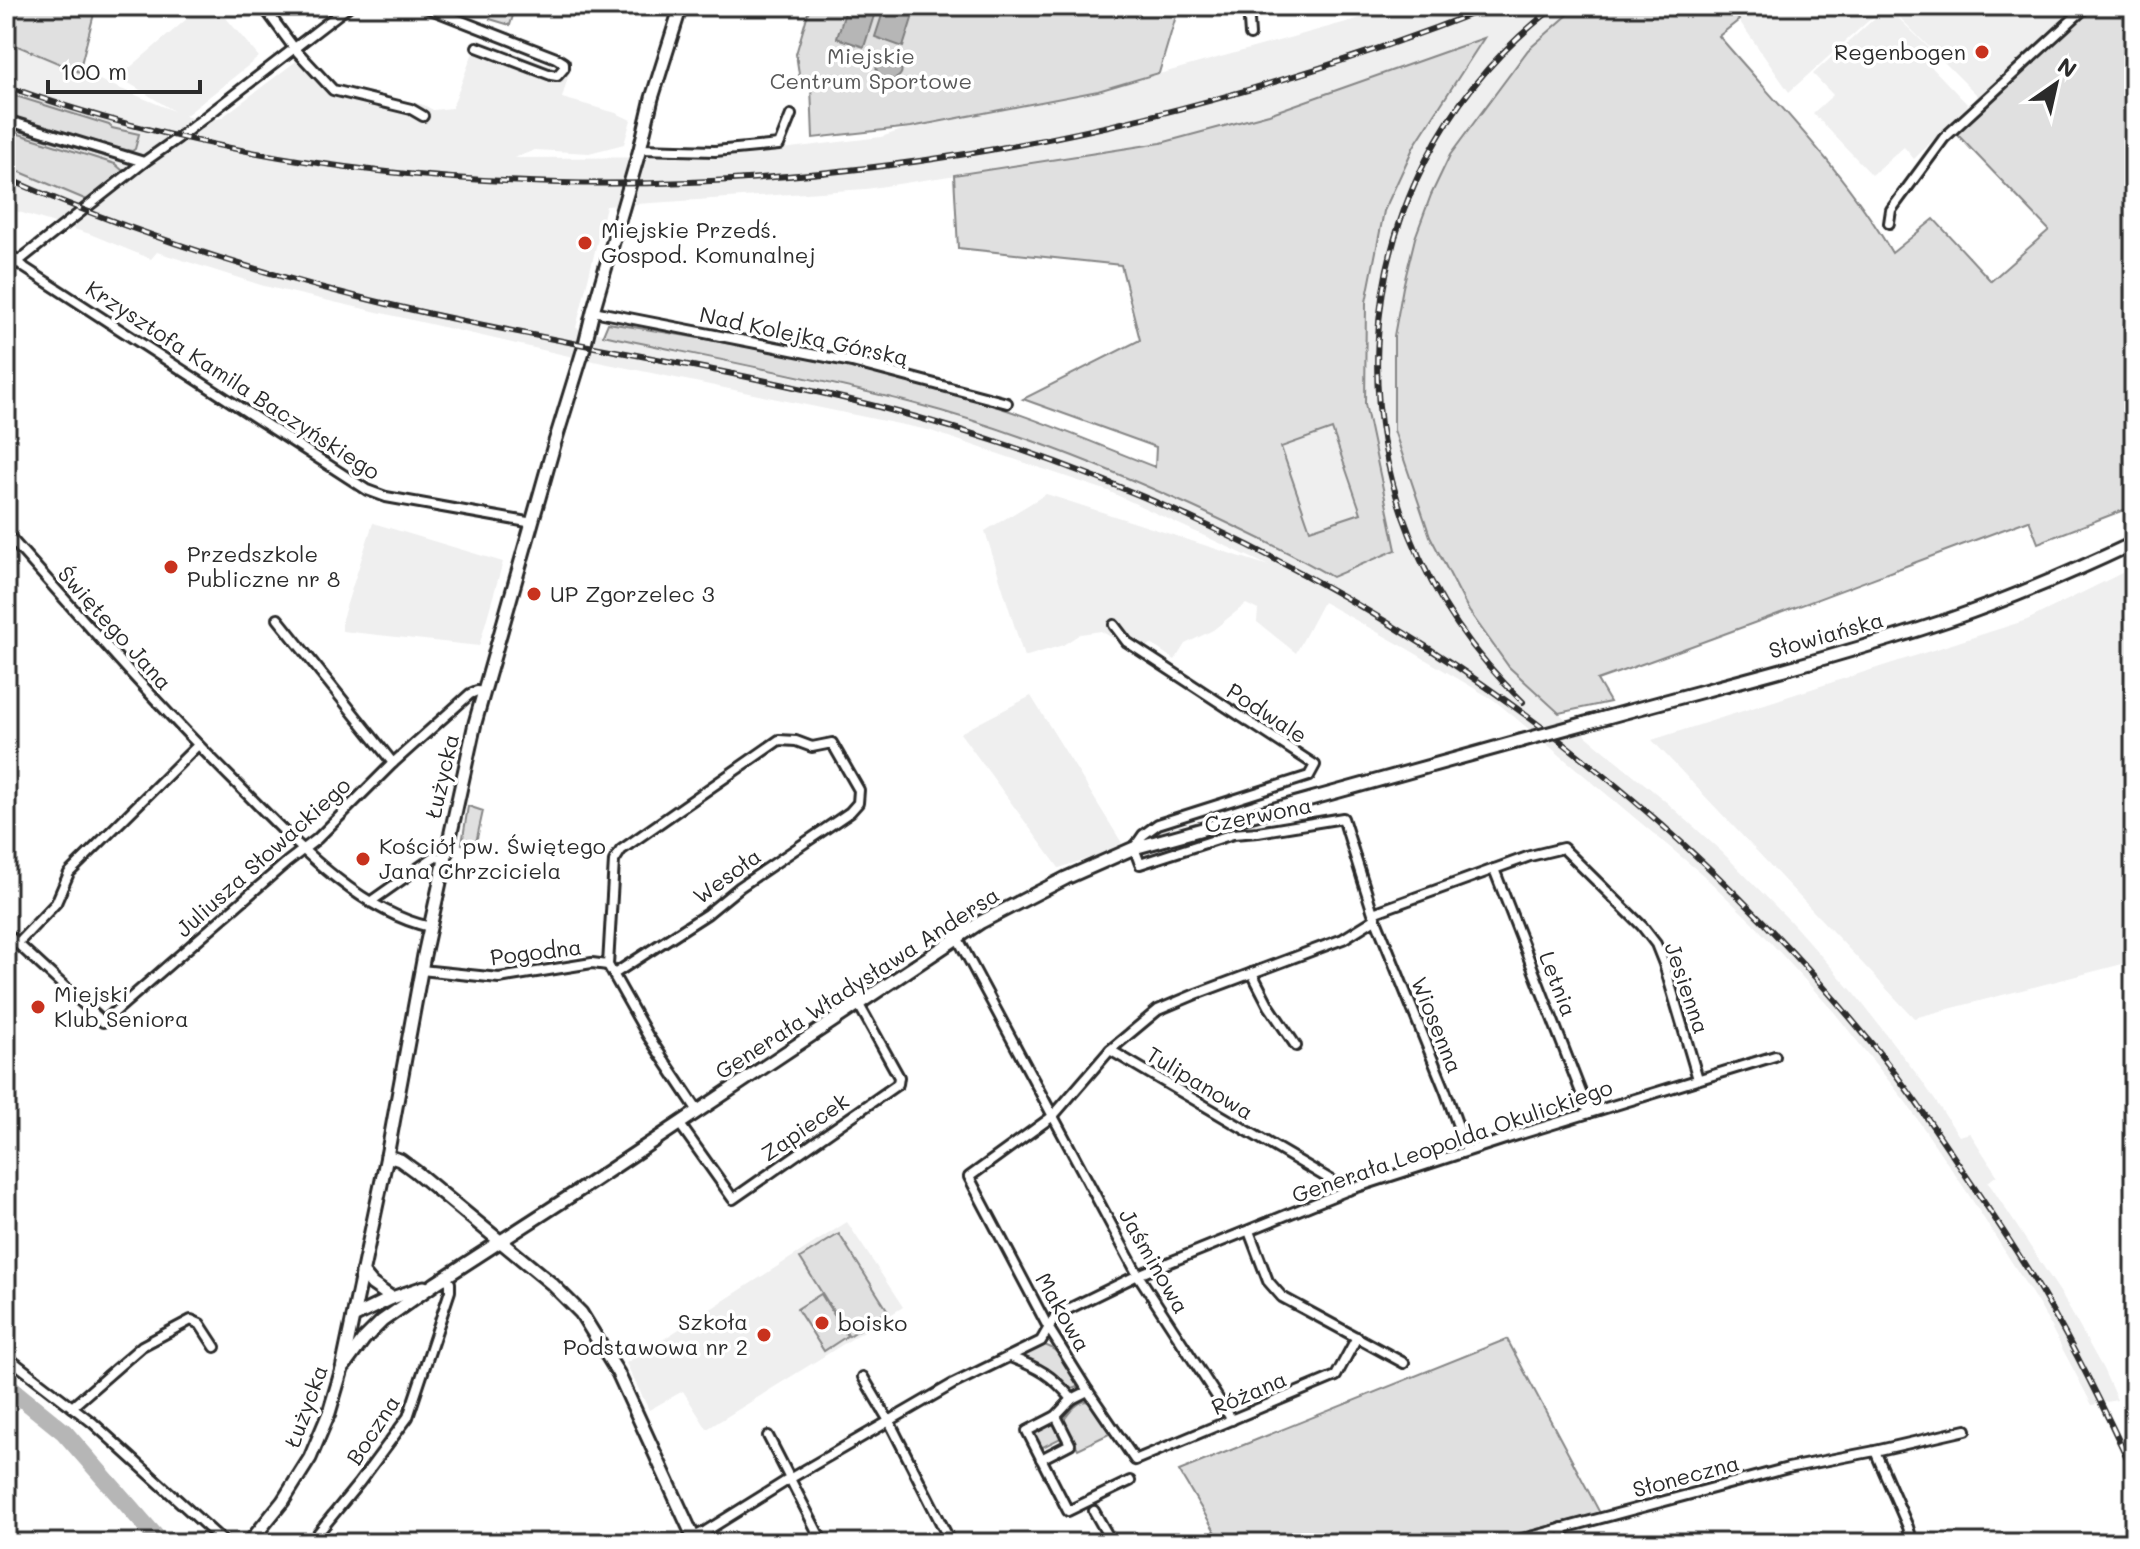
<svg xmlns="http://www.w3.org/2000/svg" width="2140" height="1549" viewBox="0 0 2140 1549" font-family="Mali,sans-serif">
  <rect width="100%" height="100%" fill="#fff"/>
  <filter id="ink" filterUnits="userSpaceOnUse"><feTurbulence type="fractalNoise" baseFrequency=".0125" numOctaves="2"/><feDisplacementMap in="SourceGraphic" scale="16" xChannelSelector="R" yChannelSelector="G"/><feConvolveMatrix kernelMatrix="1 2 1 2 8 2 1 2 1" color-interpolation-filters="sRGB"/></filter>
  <g filter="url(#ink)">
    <g fill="#efefef" fill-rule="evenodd">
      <path d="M 202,6 L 216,6 L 259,57 L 185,116 L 204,122 L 221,118 L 307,53 L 334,83 L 424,105 L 433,110 L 452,108 L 478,39 L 569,73 L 562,98 L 616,113 L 631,120 L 624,144 L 589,153 L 535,150 L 514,158 L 717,157 L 881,137 L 911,127 L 1098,91 L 1404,6 L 1578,6 L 1528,50 L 1450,155 L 1431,195 L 1415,238 L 1403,287 L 1394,336 L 1394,430 L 1430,536 L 1469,611 L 1509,667 L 1550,706 L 1664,800 L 1722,852 L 1791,922 L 1855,994 L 1922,1081 L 1959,1136 L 1970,1133 L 1997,1175 L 1988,1182 L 2060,1292 L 2103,1369 L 2117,1400 L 2092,1405 L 2041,1308 L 1967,1192 L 1905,1101 L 1834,1012 L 1753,923 L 1703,875 L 1494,700 L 1406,648 L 1323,602 L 1296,653 L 1257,622 L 1258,610 L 1246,604 L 1213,630 L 1185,644 L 1175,660 L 1151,644 L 1142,649 L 1131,649 L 1101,631 L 1080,634 L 1063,645 L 1024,657 L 985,531 L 1046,494 L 1269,566 L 1108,491 L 928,430 L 569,356 L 264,286 L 157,252 L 151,259 L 90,234 L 6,208 L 6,41 L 174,111 L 119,77 ZM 1482,38 L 1414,146 L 1384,211 L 1366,302 L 1365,404 L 1395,550 L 1332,577 L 1287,550 L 1129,478 L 1015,435 L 914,404 L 576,328 L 606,206 L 866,189 L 1161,143 L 1269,114 Z"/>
      <path d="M 1729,6 L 1885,6 L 1789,92 Z"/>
      <path d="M 1888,6 L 2081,6 L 1980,98 Z"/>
      <path d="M 1887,7 L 1928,47 L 1922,57 L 1968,105 L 1914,159 L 1904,147 L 1872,175 L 1813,113 L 1833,95 L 1813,74 Z"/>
      <path d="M 1332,429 L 1361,513 L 1310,530 L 1281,447 Z"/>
      <path d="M 373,523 L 503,562 L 479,646 L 342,631 L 342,619 Z"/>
      <path d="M 2134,567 L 2134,961 L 1914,1018 L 1652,740 L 2027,620 Z"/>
      <path d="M 1031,696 L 1122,843 L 1098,855 L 1059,868 L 960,733 Z"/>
      <path d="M 847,1222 L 903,1307 L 707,1429 L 683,1391 L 649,1410 L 626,1363 Z"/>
    </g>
    <g fill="#e0e0e0" stroke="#868686" stroke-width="2" fill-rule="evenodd">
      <path d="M 6,6 L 96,6 L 79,72 L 6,41 Z"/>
      <path d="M 494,6 L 516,6 L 510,25 L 490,19 Z"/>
      <path d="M 810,6 L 1179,6 L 1159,73 L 1098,91 L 911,127 L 813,138 L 811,86 L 801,87 L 796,54 Z"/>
      <path d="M 1578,6 L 1729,6 L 1739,20 L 1719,36 C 1779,106 1846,173 1892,253 L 1934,219 L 1991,281 L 2049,230 L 1956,133 L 2094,6 L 2134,6 L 2134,506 L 2038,543 L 2029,520 C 1885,573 1742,629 1597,680 L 1610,702 L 1559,713 L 1509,667 L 1469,611 L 1430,536 L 1394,430 L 1394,336 L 1403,287 L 1415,238 L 1431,195 L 1450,155 L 1528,50 Z"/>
      <path d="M 1484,38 L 1414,146 L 1384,211 L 1366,302 L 1365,404 L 1396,550 L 1332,577 C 1286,550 1239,528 1191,506 C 1101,465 1008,428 912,403 C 810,377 706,357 603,335 L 608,323 C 740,344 873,368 1001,408 C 1053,425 1103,447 1155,467 L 1156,447 L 1023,399 L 1140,340 L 1121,265 L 958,248 L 954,175 L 1161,143 L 1269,114 ZM 1332,429 L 1361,513 L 1310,530 L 1281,447 Z"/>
      <path d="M 6,93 L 109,125 L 112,128 L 139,134 L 135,149 L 132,151 L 116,148 L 115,150 L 6,116 Z"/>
      <path d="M 6,124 L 95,151 L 103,156 L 6,127 Z"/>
      <path d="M 6,130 L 115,164 L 123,171 L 87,200 L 6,166 Z"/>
      <path d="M 468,806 L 483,811 L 475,847 L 462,844 Z"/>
      <path d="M 839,1234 L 888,1311 L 849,1336 L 800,1258 Z"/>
      <path d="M 821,1294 L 847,1336 L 824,1351 L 797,1309 Z"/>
      <path d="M 1507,1339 L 1600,1513 L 1481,1543 L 1222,1543 L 1179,1471 Z"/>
      <path d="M 1041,1345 C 1059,1345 1068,1369 1077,1382 L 1077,1387 L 1072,1389 L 1042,1365 L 1022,1356 Z"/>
      <path d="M 1086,1401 L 1090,1403 L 1111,1433 L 1078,1449 L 1063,1421 C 1069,1413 1075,1403 1086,1401 Z"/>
      <path d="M 1053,1421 L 1061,1433 L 1061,1438 L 1041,1448 L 1039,1447 L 1032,1433 Z"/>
    </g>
    <g fill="#b6b6b6" stroke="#7e7e7e" stroke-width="2">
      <path d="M 847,6 L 877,6 L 864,47 L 837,38 Z"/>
      <path d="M 885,6 L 916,6 L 903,47 L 875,37 Z"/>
      <path d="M 881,59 L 889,59 L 901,68 C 904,75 895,81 888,81 L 879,76 C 875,69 875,64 881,59 Z"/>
    </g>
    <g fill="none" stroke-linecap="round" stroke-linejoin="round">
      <path stroke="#b6b6b6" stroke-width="18" d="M 6,1385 L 64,1432 L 161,1543"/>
      <g stroke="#2b2b2b" stroke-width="14">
        <g id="street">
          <path d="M 263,6 L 294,48 L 333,90 L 411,109 L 423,116"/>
          <path d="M 423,6 L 556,58 L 564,63 L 564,68 L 557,76 L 551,75 L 477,47"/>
          <path d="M 1248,6 L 1250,35"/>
          <path d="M 6,120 L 144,162"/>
          <path d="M 640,149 L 715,151 L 779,145 L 791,115"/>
          <path d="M 1889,223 L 1891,210 L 1944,138 L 2087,6"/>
          <path d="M 6,251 L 25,268 L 367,490 L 386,497 L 533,523"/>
          <path d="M 6,271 L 144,162 L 178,138 L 349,6"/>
          <path d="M 593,311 L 852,362 L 1007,403"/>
          <path d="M 6,533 C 83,620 159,707 241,788 C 293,840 357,911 430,927"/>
          <path d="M 278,619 L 393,763"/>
          <path d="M 1114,625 L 1127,642 L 1315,765 L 1309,776 L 1158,824 L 1143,835 L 1134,848 L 1140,864 L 1233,834 L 1258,832 L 1343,818 L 1373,913 L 1530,856 L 1563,848 L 1642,926 L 1656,944 L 1664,964 L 1698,1079"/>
          <path d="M 1494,869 L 1589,1113"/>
          <path d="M 370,902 L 434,857 L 444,858"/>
          <path d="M 1375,917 L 1445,1090 L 1467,1151"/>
          <path d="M 6,933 L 103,1022 L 287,862 L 317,839 L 393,763 L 470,694 L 477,691 L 483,692"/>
          <path d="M 957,937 L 1138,1275 L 1232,1420"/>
          <path d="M 17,944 L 56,903 L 69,873 L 198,745"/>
          <path d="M 421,970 L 499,978 L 592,963 L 608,965"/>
          <path d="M 1252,973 L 1269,1006 L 1296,1046"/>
          <path d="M 614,974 L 707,914 L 740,887 L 850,812 L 858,803 L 859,790 L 832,743 L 812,747 L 796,741 L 779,740 L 621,850 L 614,861 L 608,965 L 648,1036 L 698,1111"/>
          <path d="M 1110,1050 L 1158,1010 L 1196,994 L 1343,939 L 1375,919"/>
          <path d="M 679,1123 L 733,1199 L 898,1084 L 899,1077 L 858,1003"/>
          <path d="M 1348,1190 L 1110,1050 L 1053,1116 L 969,1177 L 1048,1327 L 1088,1391 L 1135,1460 L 1336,1376 L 1357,1337"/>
          <path d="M 1249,1231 L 1268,1281 L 1282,1297 L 1404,1363"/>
          <path d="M 6,1356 L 93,1423 L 225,1543"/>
          <path d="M 1010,1357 C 1039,1368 1052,1375 1072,1399"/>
          <path d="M 863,1377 L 889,1421 L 951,1543"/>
          <path d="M 1088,1391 L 1072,1399 L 1056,1416 L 1027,1431 L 1068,1511 L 1130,1481"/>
          <path d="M 72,1407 L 142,1346 L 191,1320 L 200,1324 L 215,1347"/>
          <path d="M 768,1436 L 823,1543"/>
          <path d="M 1875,1451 L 1908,1527 L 1913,1543"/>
          <path d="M 1041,1459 L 1070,1444 L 1056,1416"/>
          <path d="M 1094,1511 L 1112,1543"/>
          <path d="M 1562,1528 L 1567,1543"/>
          <path d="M 310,1543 L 359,1483 L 408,1417 L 450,1291 L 450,1283 L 446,1277"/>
          <path d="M 681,1543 L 706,1531 L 791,1478 L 953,1384 L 1041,1341 L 1056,1315 L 1138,1275 L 1348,1190 L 1511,1137 L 1775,1056"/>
          <path d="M 1508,1543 L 1788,1468 L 1875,1451 L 1966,1430"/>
        </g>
      </g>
      <g stroke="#2b2b2b" stroke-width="17">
        <g id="secondary">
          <path d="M 1586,723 C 1706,689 1830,660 1948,620 C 2012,598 2073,572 2134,543"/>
          <path d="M 387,1156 L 400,1160 L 415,1171 L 552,1284 L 581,1313 L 618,1373 L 696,1543"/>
          <path d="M 362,1272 L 372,1284 L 392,1298"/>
          <path d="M 353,1317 L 392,1298 L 424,1287"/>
          <path d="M 345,1365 L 364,1339 L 382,1321 L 436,1283 L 589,1184 L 981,922 L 1066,878 L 1134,848 L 1520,741"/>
          <path d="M 249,1543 L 283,1501 L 310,1458 L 329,1413 L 342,1369 L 387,1156 L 424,955 L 475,723 L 554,445 L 584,348 L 593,311 L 640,149 L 652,98 L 681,6"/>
        </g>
      </g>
      <use href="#street" stroke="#fff" stroke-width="8"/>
      <use href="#secondary" stroke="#fff" stroke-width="11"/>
      <g stroke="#2b2b2b" stroke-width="6">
        <g id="rail">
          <path d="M 6,86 C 185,150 371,179 560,183 C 881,190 1195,124 1492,6"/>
          <path d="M 6,178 C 130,232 260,274 391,305 C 553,343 718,366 879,407 C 1269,508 1622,735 1876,1049 C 1909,1090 1938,1133 1967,1177 C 1994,1217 2021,1256 2045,1298 C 2078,1355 2107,1414 2134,1473"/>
          <path d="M 1523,702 C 1319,507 1328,178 1556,6"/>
        </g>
      </g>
      <use href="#rail" stroke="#fff" stroke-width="3" stroke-dasharray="9" stroke-linecap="butt"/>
      <g stroke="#2b2b2b" stroke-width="17" stroke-linecap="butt">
        <path id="secondary-bridge" d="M 1520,741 L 1586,723"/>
      </g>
      <use href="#secondary-bridge" stroke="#fff" stroke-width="11"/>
    </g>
  </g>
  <g fill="#c8321e" stroke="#fff" stroke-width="3">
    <circle cx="1982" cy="52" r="8"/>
    <circle cx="585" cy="243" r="8"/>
    <circle cx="171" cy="567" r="8"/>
    <circle cx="534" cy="594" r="8"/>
    <circle cx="363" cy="859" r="8"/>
    <circle cx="38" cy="1007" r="8"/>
    <circle cx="822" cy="1323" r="8"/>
    <circle cx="764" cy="1335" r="8"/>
  </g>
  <g text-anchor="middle" stroke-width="7" stroke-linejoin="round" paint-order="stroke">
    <g font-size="22" fill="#2b2b2b" stroke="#fff" text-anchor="start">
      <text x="1966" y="60" text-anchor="end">Regenbogen</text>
      <text x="601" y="238">Miejskie Przedś.<tspan x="601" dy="25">Gospod. Komunalnej</tspan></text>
      <text x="187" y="562">Przedszkole<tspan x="187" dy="25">Publiczne nr 8</tspan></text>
      <text x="550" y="602">UP Zgorzelec 3</text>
      <text x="379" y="854">Kościół pw. Świętego<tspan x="379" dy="25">Jana Chrzciciela</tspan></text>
      <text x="54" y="1002">Miejski<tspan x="54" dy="25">Klub Seniora</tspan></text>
      <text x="748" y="1330" text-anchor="end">Szkoła<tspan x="748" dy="25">Podstawowa nr 2</tspan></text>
      <text x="838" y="1331">boisko</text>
    </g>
    <g font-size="22" fill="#585858" stroke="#fff">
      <text x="871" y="64">Miejskie<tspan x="871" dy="25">Centrum Sportowe</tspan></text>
    </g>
    <g font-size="22" fill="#2b2b2b" stroke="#fff">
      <text transform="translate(804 336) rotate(12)" y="8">Nad Kolejką Górską</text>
      <text transform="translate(233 380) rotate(33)" y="8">Krzysztofa Kamila Baczyńskiego</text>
      <text transform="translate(115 628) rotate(48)" y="8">Świętego Jana</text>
      <text transform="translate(1826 635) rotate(-16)" y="8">Słowiańska</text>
      <text transform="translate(1267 713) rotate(33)" y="8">Podwale</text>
      <text transform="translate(442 776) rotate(-77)" y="8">Łużycka</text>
      <text transform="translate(1258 815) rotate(-11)" y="8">Czerwona</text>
      <text transform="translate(263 857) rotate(-42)" y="8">Juliusza Słowackiego</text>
      <text transform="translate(727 876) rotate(-36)" y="8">Wesoła</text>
      <text transform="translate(536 952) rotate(-7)" y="8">Pogodna</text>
      <text transform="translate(857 983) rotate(-33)" y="8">Generała Władysława Andersa</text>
      <text transform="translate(1558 984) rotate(69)" y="8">Letnia</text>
      <text transform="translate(1687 988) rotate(71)" y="8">Jesienna</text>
      <text transform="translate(1437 1025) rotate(68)" y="8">Wiosenna</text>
      <text transform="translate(1200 1083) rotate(31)" y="8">Tulipanowa</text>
      <text transform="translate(805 1127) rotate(-35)" y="8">Zapiecek</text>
      <text transform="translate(1452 1141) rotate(-19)" y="8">Generała Leopolda Okulickiego</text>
      <text transform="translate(1154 1261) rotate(60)" y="8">Jaśminowa</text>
      <text transform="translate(1063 1312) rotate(60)" y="8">Makowa</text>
      <text transform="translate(1249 1393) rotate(-23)" y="8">Różana</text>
      <text transform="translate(306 1406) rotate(-70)" y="8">Łużycka</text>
      <text transform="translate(373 1430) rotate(-57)" y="8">Boczna</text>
      <text transform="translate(1686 1476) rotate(-15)" y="8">Słoneczna</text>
    </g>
  </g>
  <rect width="2140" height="1549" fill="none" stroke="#fff" stroke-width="32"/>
  <rect x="16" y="16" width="2108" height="1517" fill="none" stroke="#2b2b2b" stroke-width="3" filter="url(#ink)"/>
  <g transform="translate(2056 84) rotate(34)" stroke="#ffffff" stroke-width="6" paint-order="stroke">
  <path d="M0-6L14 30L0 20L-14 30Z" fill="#2b2b2b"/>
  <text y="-12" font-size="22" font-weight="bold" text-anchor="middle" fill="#2b2b2b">N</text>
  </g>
  <path d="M48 80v12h152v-12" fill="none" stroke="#2b2b2b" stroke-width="4"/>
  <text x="60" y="80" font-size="24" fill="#2b2b2b" stroke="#ffffff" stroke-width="6" paint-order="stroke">100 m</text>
</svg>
